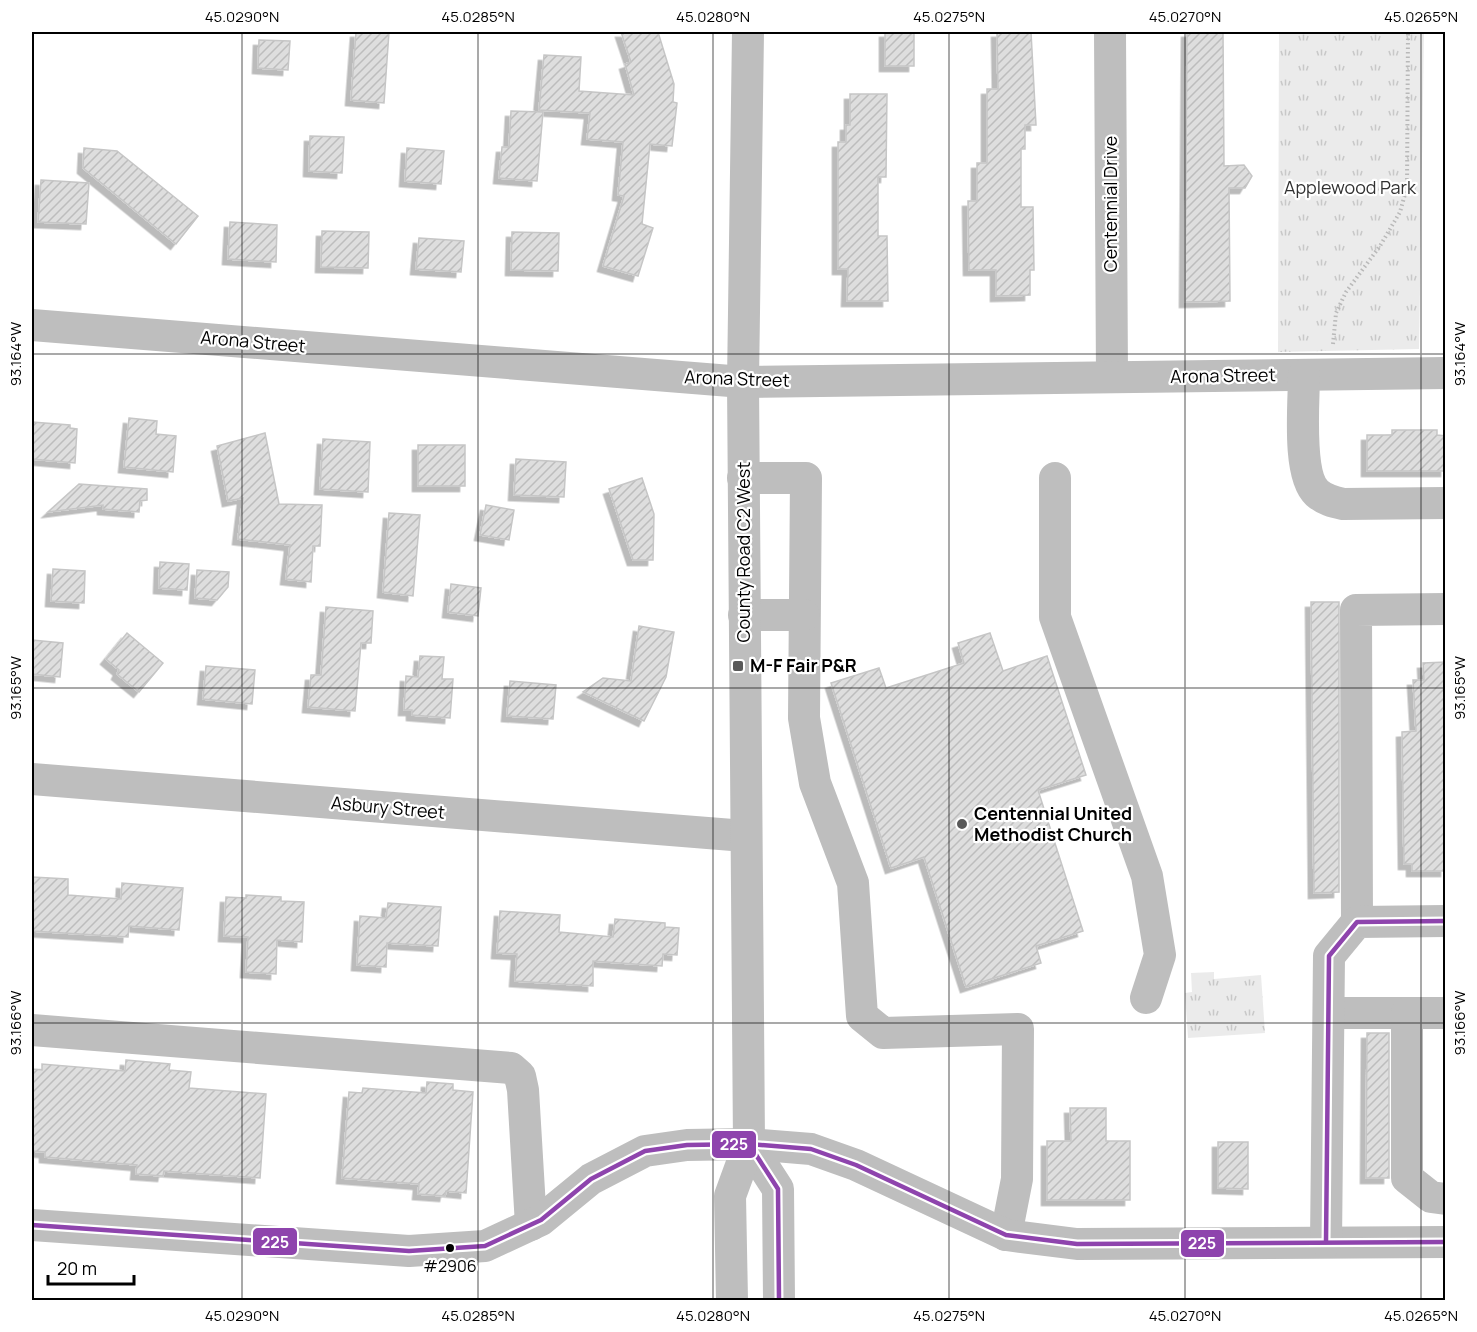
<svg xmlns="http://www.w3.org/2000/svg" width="1477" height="1332" viewBox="0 0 1477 1332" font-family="Manrope,sans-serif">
  <defs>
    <pattern id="park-tufts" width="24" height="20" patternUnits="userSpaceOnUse" patternTransform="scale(1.5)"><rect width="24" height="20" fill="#ebebeb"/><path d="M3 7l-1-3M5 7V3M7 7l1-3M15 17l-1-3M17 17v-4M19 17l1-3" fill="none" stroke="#c8c8c8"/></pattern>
    <pattern id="building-hatch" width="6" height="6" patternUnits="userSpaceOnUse" patternTransform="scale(1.5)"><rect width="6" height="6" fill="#dedede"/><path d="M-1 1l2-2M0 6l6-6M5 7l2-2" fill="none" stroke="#bdbdbd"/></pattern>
    <filter id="shadow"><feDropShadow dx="-5.5" dy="5.5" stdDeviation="0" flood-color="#0004"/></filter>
  </defs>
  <rect width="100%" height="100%" fill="#fff"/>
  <g fill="url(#park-tufts)">
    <path d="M 1279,32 L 1424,32 L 1419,349 L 1278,352 Z"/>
    <path d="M 1214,972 L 1214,979 L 1261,975 L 1265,1033 L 1188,1038 L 1185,993 L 1192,992 L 1191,973 Z"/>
  </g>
  <g fill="url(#building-hatch)" stroke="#c6c6c6" stroke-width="1.5" filter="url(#shadow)">
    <path d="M 356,32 L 389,32 L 384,103 L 351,100 Z"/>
    <path d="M 621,32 L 658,32 L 674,84 L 673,102 L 677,103 L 672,146 L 650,144 L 642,224 L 653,228 L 638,276 L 603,266 L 624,196 L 618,195 L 623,142 L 587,139 L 590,113 L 539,110 L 544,55 L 581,57 L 579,91 L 634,95 L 625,64 L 631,62 Z"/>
    <rect x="885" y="32" width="29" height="34"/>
    <path d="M 997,32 L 1031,32 L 1036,125 L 1025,125 L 1025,149 L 1021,149 L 1021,207 L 1033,207 L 1034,270 L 1030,270 L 1030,295 L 996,296 L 996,270 L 969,270 L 968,201 L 977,201 L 977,163 L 987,163 L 987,89 L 998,89 Z"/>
    <path d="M 1187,32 L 1223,32 L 1224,166 L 1244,165 L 1252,176 L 1245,188 L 1229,188 L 1230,301 L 1185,302 Z"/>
    <path d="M 259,40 L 290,41 L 288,70 L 258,68 Z"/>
    <path d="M 850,94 L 887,94 L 886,177 L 878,177 L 878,236 L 887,236 L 888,301 L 847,301 L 848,269 L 838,269 L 838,142 L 846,142 L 846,125 L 850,125 Z"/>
    <path d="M 511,111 L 543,112 L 537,181 L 499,178 L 502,147 L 509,147 Z"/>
    <path d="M 310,136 L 344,137 L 342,173 L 309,171 Z"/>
    <path d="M 84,148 L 117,151 L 198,216 L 176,244 L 83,168 Z"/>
    <path d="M 407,148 L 444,151 L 441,184 L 405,181 Z"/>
    <path d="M 41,180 L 89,183 L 86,224 L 38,222 Z"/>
    <path d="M 230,222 L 277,225 L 276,262 L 228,259 Z"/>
    <path d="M 322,231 L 369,232 L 368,268 L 321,267 Z"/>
    <path d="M 512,232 L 559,233 L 558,271 L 511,270 Z"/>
    <path d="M 419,238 L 464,241 L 461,272 L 416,269 Z"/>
    <path d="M 129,418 L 157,421 L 156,434 L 176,436 L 173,472 L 124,467 Z"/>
    <path d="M 32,422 L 70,425 L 70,428 L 77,429 L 75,463 L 32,459 Z"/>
    <path d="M 1392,430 L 1437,430 L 1437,435 L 1446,436 L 1446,471 L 1367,471 L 1367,435 L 1392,435 Z"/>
    <path d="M 265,433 L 279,504 L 322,505 L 320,546 L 313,546 L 311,582 L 286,579 L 290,545 L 238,539 L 243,498 L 228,501 L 217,446 Z"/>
    <path d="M 323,439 L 370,442 L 368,492 L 320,489 Z"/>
    <rect x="418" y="445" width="47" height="41"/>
    <path d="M 516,459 L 566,462 L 564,497 L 514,495 Z"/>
    <path d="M 642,478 L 654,514 L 653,560 L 633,560 L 609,489 Z"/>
    <path d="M 79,484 L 147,489 L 147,500 L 140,501 L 139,512 L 103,509 L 103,505 L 48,512 Z"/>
    <path d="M 486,505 L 514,510 L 509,540 L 480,535 Z"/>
    <path d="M 389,513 L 420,515 L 413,596 L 383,592 Z"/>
    <path d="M 160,562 L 189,564 L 187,590 L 159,588 Z"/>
    <path d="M 53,569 L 85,571 L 84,603 L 51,601 Z"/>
    <path d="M 197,570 L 229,572 L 228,587 L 217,600 L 195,598 Z"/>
    <path d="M 451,584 L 481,588 L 478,616 L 448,612 Z"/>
    <path d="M 1311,602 L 1339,602 L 1339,892 L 1314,893 Z"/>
    <path d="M 326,607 L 373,611 L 371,643 L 361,643 L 355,711 L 308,707 L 311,675 L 321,675 Z"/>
    <path d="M 639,626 L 674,632 L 666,677 L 644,721 L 583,692 L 603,678 L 631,681 Z"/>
    <path d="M 127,633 L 163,663 L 139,692 L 117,674 L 119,670 L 106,659 Z"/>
    <path d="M 990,633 L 1003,671 L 1047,656 L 1086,775 L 1038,790 L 1083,931 L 1036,946 L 1041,963 L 966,987 L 924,857 L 891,868 L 831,683 L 879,668 L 886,688 L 964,663 L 958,643 Z"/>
    <path d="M 32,640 L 63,643 L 60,677 L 32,674 Z"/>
    <path d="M 420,656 L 444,657 L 442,679 L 453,679 L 450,718 L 412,715 L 412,710 L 404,710 L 406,676 L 418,677 Z"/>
    <path d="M 1446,662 L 1446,871 L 1412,871 L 1412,864 L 1404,864 L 1402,732 L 1416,731 L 1413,680 L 1424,680 L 1423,663 Z"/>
    <path d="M 206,666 L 255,670 L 252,704 L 203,699 Z"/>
    <path d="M 510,681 L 556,685 L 553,719 L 507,716 Z"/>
    <path d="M 32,877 L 68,879 L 68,895 L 121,899 L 122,883 L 183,888 L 179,930 L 129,926 L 128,937 L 32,931 Z"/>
    <path d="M 246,895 L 281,897 L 281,901 L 304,902 L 302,942 L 277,940 L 276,974 L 246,972 L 248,937 L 224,936 L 226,897 L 246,898 Z"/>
    <path d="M 388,903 L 441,907 L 438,946 L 387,943 L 386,967 L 357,965 L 360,916 L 386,918 Z"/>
    <path d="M 500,911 L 560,915 L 559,932 L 613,937 L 615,919 L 665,923 L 665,927 L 679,928 L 677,955 L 663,954 L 662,966 L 593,961 L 593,986 L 515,981 L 517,954 L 497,953 Z"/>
    <path d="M 1367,1033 L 1389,1033 L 1389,1178 L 1366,1178 Z"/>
    <path d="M 126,1060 L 170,1064 L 169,1070 L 191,1072 L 189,1088 L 266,1094 L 260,1178 L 164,1171 L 163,1176 L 136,1174 L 137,1165 L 45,1157 L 45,1152 L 32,1151 L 32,1069 L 42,1070 L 42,1064 L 125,1071 Z"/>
    <path d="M 427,1082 L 453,1084 L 453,1090 L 473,1092 L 466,1193 L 446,1191 L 445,1196 L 418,1194 L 419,1184 L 342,1178 L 349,1092 L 362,1093 L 363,1088 L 426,1093 Z"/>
    <path d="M 1070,1108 L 1106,1108 L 1106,1141 L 1130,1141 L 1130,1200 L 1047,1200 L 1047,1141 L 1071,1141 Z"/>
    <path d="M 1218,1142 L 1248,1142 L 1248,1189 L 1218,1188 Z"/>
  </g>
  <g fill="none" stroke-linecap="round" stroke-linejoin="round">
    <path stroke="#b9b9b9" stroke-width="4" stroke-dasharray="1.5 3" stroke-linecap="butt" d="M 1333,344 L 1336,313 L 1346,292 L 1380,246 L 1400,212 L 1407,187 L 1408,32"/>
    <g stroke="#bebebe" stroke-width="32">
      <path d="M 1110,32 L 1112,377"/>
      <path d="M 32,325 L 743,382 L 1446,373"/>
      <path d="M 1304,375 C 1304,402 1297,475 1317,493 C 1325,500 1333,502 1343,504 L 1446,503"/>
      <path d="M 743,478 L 806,478 L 804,718 L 815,783 L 853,883 L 862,1016 L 883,1033 L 1018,1029 L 1017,1179 L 1006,1235"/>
      <path d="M 1055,478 L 1055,617 L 1147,876 L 1160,955 L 1146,998"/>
      <path d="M 744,615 L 804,615"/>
      <path d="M 32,779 L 745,836"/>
      <path d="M 1357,922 L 1356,610 L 1446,609"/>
      <path d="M 1329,1013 L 1446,1013"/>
      <path d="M 1407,1013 L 1407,1178 L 1431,1197 L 1446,1199"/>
      <path d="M 32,1030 L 511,1068 L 520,1076 L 523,1090 L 531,1225"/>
      <path d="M 749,1144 L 778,1189 L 779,1300"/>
      <path d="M 32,1225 L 409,1251 L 485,1246 L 541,1220 L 591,1179 L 645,1151 L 687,1145 L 749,1144 L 811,1149 L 856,1165 L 1006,1235 L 1077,1244 L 1446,1242"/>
      <path d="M 1326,1242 L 1329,956 L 1357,922 L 1446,921"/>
      <path d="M 732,1300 L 730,1196 L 749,1144 L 743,382 L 748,32"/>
    </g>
    <g stroke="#fff" stroke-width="9">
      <g id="bus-1">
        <path d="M 749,1144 L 778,1189 L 779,1300"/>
        <path d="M 32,1225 L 409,1251 L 485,1246 L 541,1220 L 591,1179 L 645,1151 L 687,1145 L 749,1144 L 811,1149 L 856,1165 L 1006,1235 L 1077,1244 L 1446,1242"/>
        <path d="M 1326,1242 L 1329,956 L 1357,922 L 1446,921"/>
      </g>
    </g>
    <use href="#bus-1" stroke="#8e44ad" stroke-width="4.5"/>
  </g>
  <path fill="none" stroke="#000" stroke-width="1.5" stroke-opacity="0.45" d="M 242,32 L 242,1300M 478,32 L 478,1300M 713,32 L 713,1300M 949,32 L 949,1300M 1185,32 L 1185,1300M 1421,32 L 1421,1300M 32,354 L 1446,354M 32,688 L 1446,688M 32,1023 L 1446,1023"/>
  <g fill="#595959" stroke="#fff" stroke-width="2">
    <rect x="732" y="660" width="12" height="12" rx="3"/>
    <circle cx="962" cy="824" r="6"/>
  </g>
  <circle fill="#000" stroke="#fff" stroke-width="2" cx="450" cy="1248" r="5"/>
  <g text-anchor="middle" stroke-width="4.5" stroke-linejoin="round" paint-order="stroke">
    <g font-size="16" fill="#000" stroke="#fff">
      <text x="450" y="1272">#2906</text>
    </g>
    <g font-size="18" fill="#313131" stroke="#fff">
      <text x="1350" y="194">Applewood Park</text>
    </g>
    <g font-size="18" fill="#000" stroke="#fff">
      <text transform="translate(1111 204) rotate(-90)" y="6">Centennial Drive</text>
      <text transform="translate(253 342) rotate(5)" y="6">Arona Street</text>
      <text transform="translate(1223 376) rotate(-1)" y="6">Arona Street</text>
      <text transform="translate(737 379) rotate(2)" y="6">Arona Street</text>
      <text transform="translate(744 552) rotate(-90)" y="6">County Road C2 West</text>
      <text transform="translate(388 808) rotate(5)" y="6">Asbury Street</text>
    </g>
    <g font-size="18" font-weight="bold" fill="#000" stroke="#fff" text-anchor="start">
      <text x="750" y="672">M-F Fair P&amp;R</text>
      <text x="974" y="820">Centennial United<tspan x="974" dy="21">Methodist Church</tspan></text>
    </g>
  </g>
  <g stroke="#fff" stroke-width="2">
    <rect x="711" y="1130" width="46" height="29" rx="6" fill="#8e44ad"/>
    <rect x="252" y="1227" width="46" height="29" rx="6" fill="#8e44ad"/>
    <rect x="1180" y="1229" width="45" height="29" rx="6" fill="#8e44ad"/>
  </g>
  <g font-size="16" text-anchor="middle" font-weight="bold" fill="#fff">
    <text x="734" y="1150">225</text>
    <text x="275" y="1248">225</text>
    <text x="1202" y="1249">225</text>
  </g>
  <rect width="1477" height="1332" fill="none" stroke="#ffffff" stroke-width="66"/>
  <path d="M48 1275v9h86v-9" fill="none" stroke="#000000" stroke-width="3"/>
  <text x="57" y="1275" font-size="18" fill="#000000" stroke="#ffffff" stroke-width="4.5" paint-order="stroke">20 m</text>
  <rect x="33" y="33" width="1411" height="1266" fill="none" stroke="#000" stroke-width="2"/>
  <g font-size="15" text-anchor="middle" fill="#000">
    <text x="242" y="22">45.0290°N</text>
    <text x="478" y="22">45.0285°N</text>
    <text x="713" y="22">45.0280°N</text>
    <text x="949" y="22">45.0275°N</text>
    <text x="1185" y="22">45.0270°N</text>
    <text x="1421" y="22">45.0265°N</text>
    <text transform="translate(1460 354) rotate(-90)" y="5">93.164°W</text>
    <text transform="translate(16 354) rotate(-90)" y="5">93.164°W</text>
    <text transform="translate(1460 688) rotate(-90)" y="5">93.165°W</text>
    <text transform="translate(16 688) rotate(-90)" y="5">93.165°W</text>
    <text transform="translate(1460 1023) rotate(-90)" y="5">93.166°W</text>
    <text transform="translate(16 1023) rotate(-90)" y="5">93.166°W</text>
    <text x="242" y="1321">45.0290°N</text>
    <text x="478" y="1321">45.0285°N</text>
    <text x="713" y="1321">45.0280°N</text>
    <text x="949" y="1321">45.0275°N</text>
    <text x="1185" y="1321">45.0270°N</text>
    <text x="1421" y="1321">45.0265°N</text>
  </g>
</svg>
